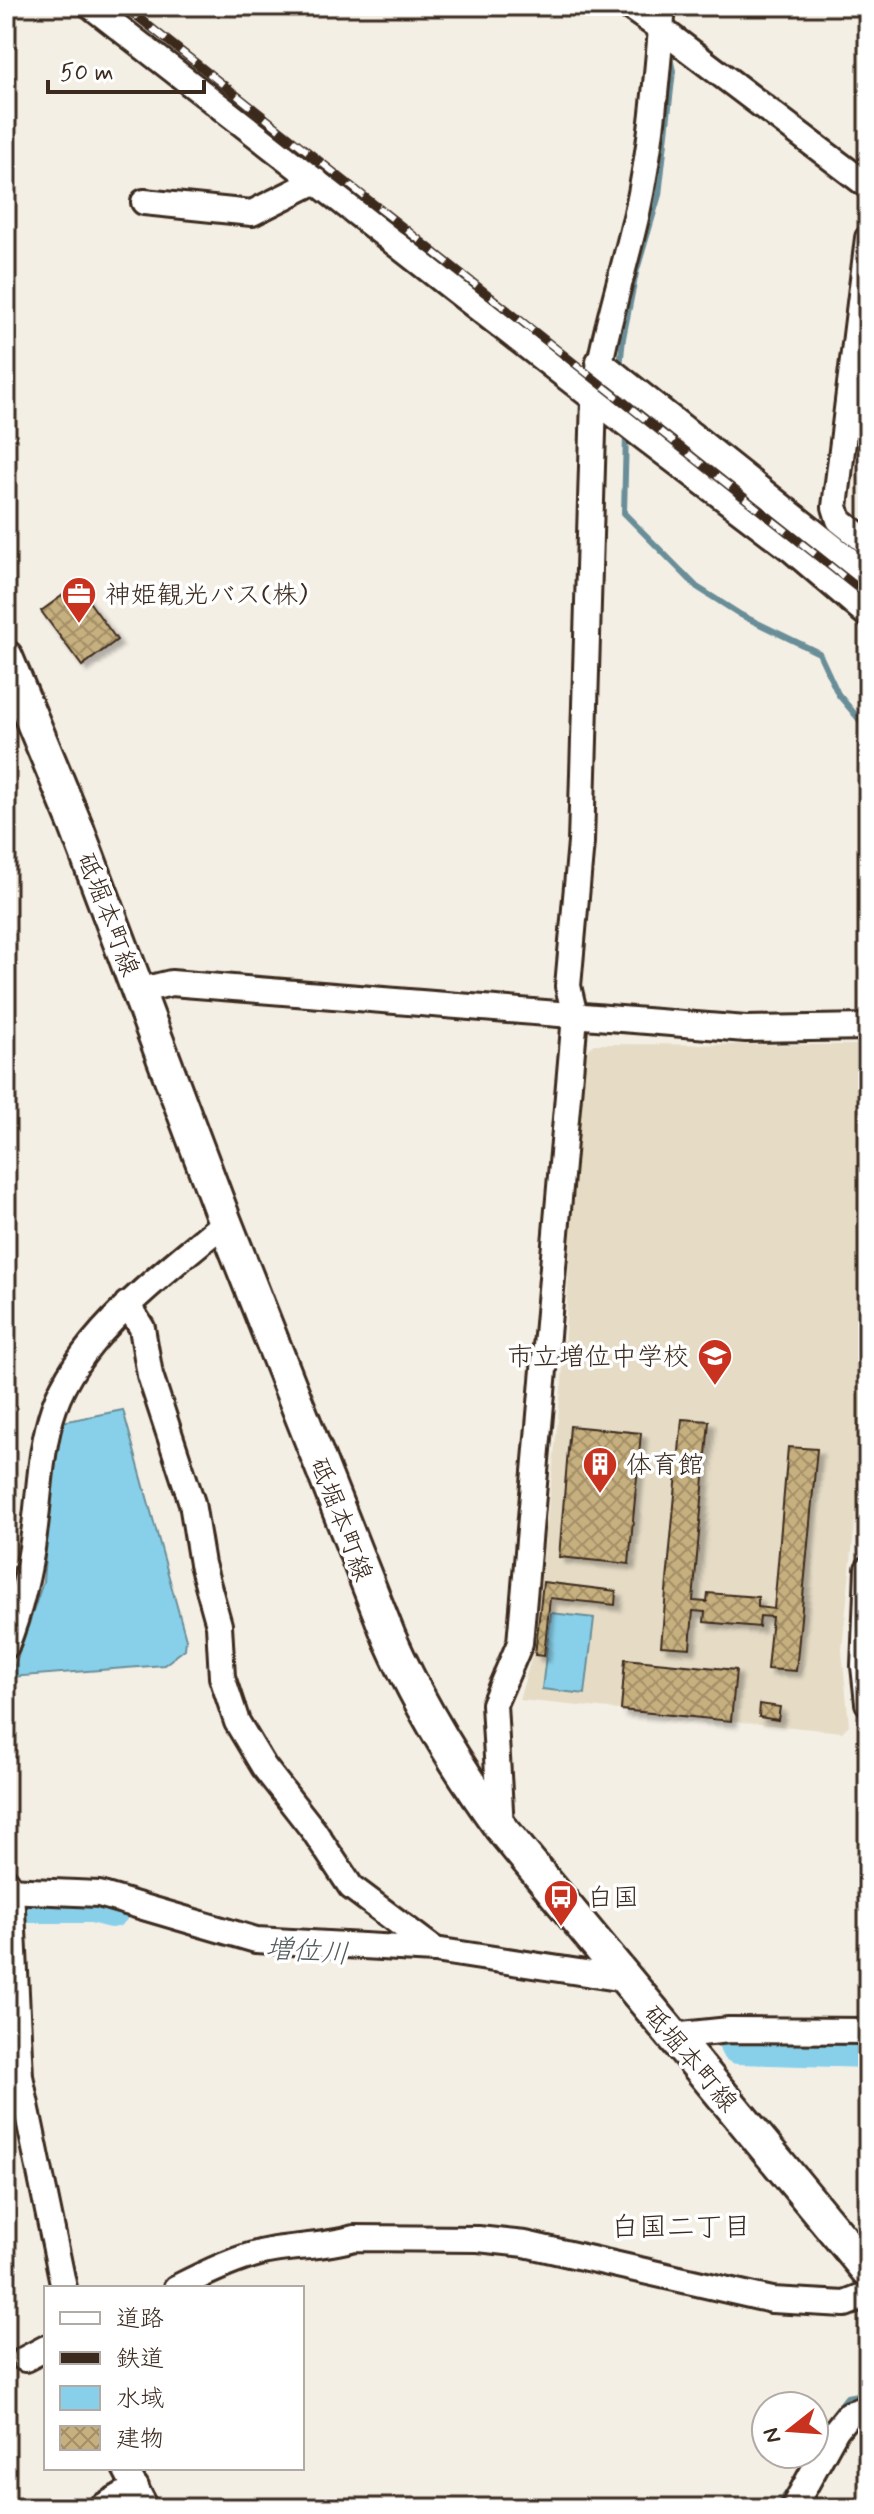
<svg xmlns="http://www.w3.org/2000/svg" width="874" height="2514" viewBox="0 0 874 2514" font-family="Mynerve,'Klee One',sans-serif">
  <defs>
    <pattern id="building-cross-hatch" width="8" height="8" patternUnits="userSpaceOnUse" patternTransform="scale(2)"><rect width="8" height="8" fill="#c7b07f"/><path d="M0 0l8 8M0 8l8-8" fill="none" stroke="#a38f67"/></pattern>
    <filter id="shadow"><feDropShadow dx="5.5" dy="5.5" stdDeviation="2" flood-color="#0004"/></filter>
  </defs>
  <rect width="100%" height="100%" fill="#f4efe5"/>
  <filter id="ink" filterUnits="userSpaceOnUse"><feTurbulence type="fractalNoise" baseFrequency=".0125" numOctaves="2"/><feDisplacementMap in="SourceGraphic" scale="16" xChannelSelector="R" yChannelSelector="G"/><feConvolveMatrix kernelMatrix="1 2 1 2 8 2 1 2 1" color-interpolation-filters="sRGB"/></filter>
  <g filter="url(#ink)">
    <path fill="#e6dcc6" d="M 594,1044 L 868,1045 L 868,1393 L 842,1650 L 849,1725 L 842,1732 L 519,1700 L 533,1652 L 562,1380 L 582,1056 Z"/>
    <g fill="#88d0ea" stroke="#698e98" stroke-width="2">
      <path d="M 123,1410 L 186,1639 L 185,1649 L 164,1665 L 11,1677 L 43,1582 L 52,1470 L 62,1422 Z"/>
      <path d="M 551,1613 L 594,1618 L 585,1694 L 542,1689 Z"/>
    </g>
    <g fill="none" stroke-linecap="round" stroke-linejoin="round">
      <g stroke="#698e98" stroke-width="6">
        <path d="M 620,367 L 623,338 L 636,273 L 659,195 L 673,71 L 669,53"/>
        <path d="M 623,390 L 625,415"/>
        <path d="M 626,434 L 624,513 L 697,587 L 741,615 L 819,653 L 838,694 L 868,730"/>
        <path d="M 832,2416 L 847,2397 L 868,2393"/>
        <path d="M 776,2508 L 793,2485"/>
      </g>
      <g stroke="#88d0ea" stroke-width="38">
        <path d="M 6,1904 L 92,1904 L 111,1909"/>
        <path d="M 738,2045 L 868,2049"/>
      </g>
    </g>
    <g fill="url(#building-cross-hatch)" stroke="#3b2a1e" stroke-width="2" filter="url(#shadow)">
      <path d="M 77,585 L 117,640 L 82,666 L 41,611 Z"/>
      <path d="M 682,1419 L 709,1421 L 693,1601 L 707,1602 L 708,1593 L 758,1597 L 758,1607 L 774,1609 L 788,1447 L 817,1449 L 796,1671 L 767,1669 L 772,1617 L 760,1616 L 759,1627 L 704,1622 L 705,1612 L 693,1611 L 690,1648 L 661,1646 Z"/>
      <path d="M 570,1426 L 641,1433 L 629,1564 L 559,1557 Z"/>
      <path d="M 543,1582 L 616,1591 L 615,1605 L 550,1598 L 544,1656 L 535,1655 Z"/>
      <path d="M 625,1659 L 736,1670 L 731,1721 L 621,1710 Z"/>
      <path d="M 760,1704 L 780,1707 L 778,1720 L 759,1717 Z"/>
    </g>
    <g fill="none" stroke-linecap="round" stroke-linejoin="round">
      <g stroke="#3b2a1e" stroke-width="30">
        <g id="minor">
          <path d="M 91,6 L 638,433 L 792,550 L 868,615"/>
          <path d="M 628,6 L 661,29 L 868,186"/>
          <path d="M 144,202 L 252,213 L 316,181"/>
          <path d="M 868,238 L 835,507 L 839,520 L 868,543"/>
          <path d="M 599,361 L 868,575"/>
          <path d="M 138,991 L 171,983 L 746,1029 L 868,1027"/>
          <path d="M 127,1304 L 142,1328 L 150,1375 L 192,1503 L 202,1564 L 219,1625 L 222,1677 L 237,1722 L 264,1767 L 314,1831 L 351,1887 L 435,1950"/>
          <path d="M 868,1569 L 864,1666 L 868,1703"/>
          <path d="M 6,1646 C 20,1610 29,1573 34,1534 C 40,1492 40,1448 54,1408 C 80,1333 166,1272 225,1222"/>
          <path d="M 501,1828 L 494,1704 L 520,1643 L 575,1016 L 568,986 L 581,842 L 594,398 C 603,335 623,275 637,213 C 652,145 657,75 663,6"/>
          <path d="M 6,1881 L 11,1889 L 20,2076 L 64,2288"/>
          <path d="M 6,1890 L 99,1894 L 256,1940 L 435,1950 L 625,1979"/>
          <path d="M 673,2036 L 729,2030 L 868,2031"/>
          <path d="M 176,2288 C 205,2273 242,2255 274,2250 C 301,2246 327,2246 354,2238 L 478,2239 L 525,2244 L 772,2300 L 845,2304 L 868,2295"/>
          <path d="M 25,2359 L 46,2348"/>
          <path d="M 125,2468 L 146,2508"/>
          <path d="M 100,2508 L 136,2487"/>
          <path d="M 793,2508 L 836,2430 L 849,2414 L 868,2408"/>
        </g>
      </g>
      <g stroke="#3b2a1e" stroke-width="38">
        <path id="major" d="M 6,657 L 76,826 L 225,1222 L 389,1637 C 419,1705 457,1767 501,1828 L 868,2271"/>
      </g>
      <use href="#minor" stroke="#fff" stroke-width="24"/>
      <use href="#major" stroke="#fff" stroke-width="32"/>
      <g stroke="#3b2a1e" stroke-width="9">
        <path id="rail" d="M 124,6 L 868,596"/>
      </g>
      <use href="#rail" stroke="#fff" stroke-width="6" stroke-dasharray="18" stroke-linecap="butt"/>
    </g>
  </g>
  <defs>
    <g id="office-pin" transform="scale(1.8)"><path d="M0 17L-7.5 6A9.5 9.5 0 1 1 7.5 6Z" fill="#c8321e" stroke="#fff"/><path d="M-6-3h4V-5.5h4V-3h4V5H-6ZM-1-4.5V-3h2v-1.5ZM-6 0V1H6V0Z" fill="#fff"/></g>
    <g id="school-pin" transform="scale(1.8)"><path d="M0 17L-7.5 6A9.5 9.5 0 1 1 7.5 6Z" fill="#c8321e" stroke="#fff"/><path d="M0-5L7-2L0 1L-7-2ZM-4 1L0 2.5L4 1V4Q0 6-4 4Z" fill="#fff"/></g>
    <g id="building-pin" transform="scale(1.8)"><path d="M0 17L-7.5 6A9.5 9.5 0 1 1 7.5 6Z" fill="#c8321e" stroke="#fff"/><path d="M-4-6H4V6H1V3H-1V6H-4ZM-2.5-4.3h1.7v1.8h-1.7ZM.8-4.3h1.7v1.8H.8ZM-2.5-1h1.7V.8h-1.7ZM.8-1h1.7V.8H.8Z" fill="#fff"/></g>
    <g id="bus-pin" transform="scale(1.8)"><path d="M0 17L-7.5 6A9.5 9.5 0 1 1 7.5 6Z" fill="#c8321e" stroke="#fff"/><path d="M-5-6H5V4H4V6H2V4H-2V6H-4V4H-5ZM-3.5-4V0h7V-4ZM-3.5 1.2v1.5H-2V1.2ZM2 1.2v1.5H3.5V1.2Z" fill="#fff"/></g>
  </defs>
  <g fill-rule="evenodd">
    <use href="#office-pin" x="79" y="594"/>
    <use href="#school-pin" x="715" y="1356"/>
    <use href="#building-pin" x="600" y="1464"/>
    <use href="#bus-pin" x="561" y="1897"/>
  </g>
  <g text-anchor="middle" stroke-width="7" stroke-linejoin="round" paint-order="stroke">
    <g font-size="26" fill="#3b2a1e" stroke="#fff" text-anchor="start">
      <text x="105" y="603">神姫観光バス(株)</text>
      <text x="689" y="1365" text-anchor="end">市立増位中学校</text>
      <text x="626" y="1473">体育館</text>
      <text x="587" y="1906">白国</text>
    </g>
    <g font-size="26" fill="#3b2a1e" stroke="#fff">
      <text transform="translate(109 914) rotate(69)" y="9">砥堀本町線</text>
      <text transform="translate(342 1519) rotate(69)" y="9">砥堀本町線</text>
      <text transform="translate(691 2058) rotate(50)" y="9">砥堀本町線</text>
    </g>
    <g font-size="28" font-style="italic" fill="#525c5b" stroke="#fff">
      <text transform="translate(307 1950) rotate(4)" y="10">増位川</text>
    </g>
    <g font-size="28" fill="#3b2a1e" stroke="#fff">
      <text x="681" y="2236">白国二丁目</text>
    </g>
  </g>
  <rect width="874" height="2514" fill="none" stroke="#fff" stroke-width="32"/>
  <rect x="16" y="16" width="842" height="2482" fill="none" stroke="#3b2a1e" stroke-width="3" filter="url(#ink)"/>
  <rect x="44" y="2286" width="260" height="184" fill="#ffffff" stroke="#b1aaa5" stroke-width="2"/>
  <rect x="60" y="2312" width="40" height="12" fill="#ffffff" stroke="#b1aaa5" stroke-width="2"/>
  <text x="116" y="2326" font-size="24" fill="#3b2a1e">道路</text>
  <rect x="60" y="2352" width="40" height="12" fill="#3b2a1e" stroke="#b1aaa5" stroke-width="2"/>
  <text x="116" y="2366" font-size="24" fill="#3b2a1e">鉄道</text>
  <rect x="60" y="2386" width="40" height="24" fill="#88d0ea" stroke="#b1aaa5" stroke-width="2"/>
  <text x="116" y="2406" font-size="24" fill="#3b2a1e">水域</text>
  <rect x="60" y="2426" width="40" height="24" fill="url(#building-cross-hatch)" stroke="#b1aaa5" stroke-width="2"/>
  <text x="116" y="2446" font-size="24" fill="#3b2a1e">建物</text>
  <g transform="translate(790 2430) rotate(253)"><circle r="38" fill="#ffffff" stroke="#b1aaa5" stroke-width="2"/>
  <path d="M0-6L14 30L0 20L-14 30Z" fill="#c8321e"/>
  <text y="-12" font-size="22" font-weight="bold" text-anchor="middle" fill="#3b2a1e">N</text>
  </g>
  <path d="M48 80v12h156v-12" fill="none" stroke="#3b2a1e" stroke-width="4"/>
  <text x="60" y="80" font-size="24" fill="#3b2a1e" stroke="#ffffff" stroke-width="6" paint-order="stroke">50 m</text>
</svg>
